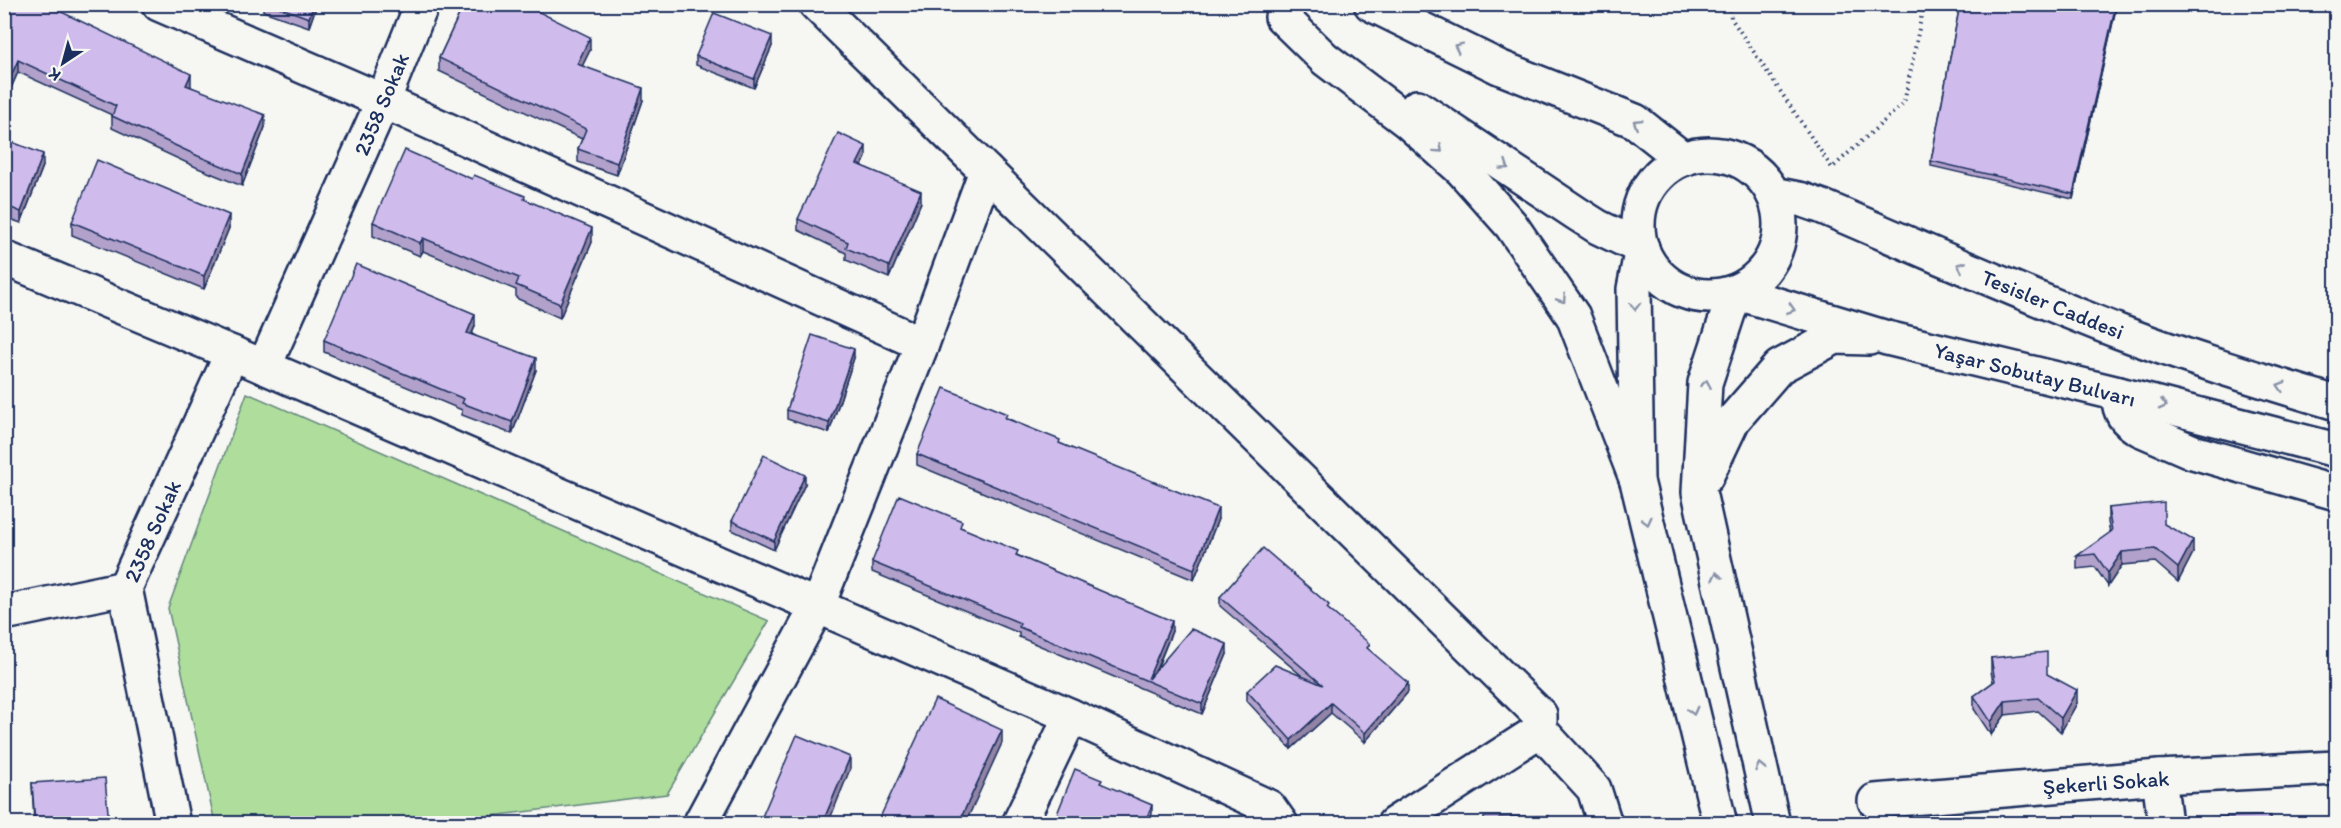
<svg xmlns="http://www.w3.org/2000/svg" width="2341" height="828" viewBox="0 0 2341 828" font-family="Itim,sans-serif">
  <rect width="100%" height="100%" fill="#f6f6f2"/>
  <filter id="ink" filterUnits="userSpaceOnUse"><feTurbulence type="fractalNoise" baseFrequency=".0167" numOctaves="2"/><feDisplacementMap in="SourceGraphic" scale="12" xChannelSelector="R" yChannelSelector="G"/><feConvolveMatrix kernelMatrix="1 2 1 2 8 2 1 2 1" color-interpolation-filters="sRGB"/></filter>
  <g filter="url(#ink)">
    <path fill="#aedd9c" stroke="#64867d" stroke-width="1.5" d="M 247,393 L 769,621 L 667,794 L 435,823 L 215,823 L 168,608 Z"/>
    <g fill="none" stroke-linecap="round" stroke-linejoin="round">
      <path stroke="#6791bc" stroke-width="8" d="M 2331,4 L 2336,19"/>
      <g stroke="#1b2f5e" stroke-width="38">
        <g id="minor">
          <path d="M 159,4 L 383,101 L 922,344"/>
          <path d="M 816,4 L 1540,715 L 1540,730 L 1394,824"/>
          <path d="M 4,258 L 232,353 L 1071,716 L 1269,807 L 1281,824"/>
          <path d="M 264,367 L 383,101 L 422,4"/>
          <path d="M 2119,394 C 2118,411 2124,421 2140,429 L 2193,452 L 2336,493"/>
          <path d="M 4,613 L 125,588"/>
          <path d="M 1540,730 L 1594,789 L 1605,824"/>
          <path d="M 2159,777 L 2165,824"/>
          <path d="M 1875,801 L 2159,777 L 2336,768"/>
          <path d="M 173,824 L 125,588 L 232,353"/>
          <path d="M 700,824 L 817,607 L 922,344 L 986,171"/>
          <path d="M 1019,824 L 1071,716"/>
        </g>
      </g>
      <g stroke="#1b2f5e" stroke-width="38">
        <g id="major">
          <path d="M 1371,4 L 1499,67 L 1635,121 L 1683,159"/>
          <path d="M 1282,17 L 1325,59 L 1407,121 L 1462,170 L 1511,225 L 1573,316 L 1637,481"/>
          <path d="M 1417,107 L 1576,213 L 1598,227 L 1642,248"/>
          <circle cx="1709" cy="225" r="71"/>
          <path d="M 1773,194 L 1803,200 L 1823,207 C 1921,249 2020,293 2120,332 C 2191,359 2264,381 2336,403"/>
          <path d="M 1642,248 L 1634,289 L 1637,481 L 1720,824"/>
          <path d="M 1735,292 L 1887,338 L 2119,394 L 2336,450"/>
          <path d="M 1735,292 L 1705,383 L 1699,492 L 1773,824"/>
          <path d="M 1706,477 L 1733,420 L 1779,367 L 1835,337 L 1869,338"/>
        </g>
      </g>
      <path stroke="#1b2f5e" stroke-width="4" stroke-dasharray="1.5 4.5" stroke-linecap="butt" d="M 1730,4 L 1731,18 L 1832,168 L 1904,103 L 1924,4"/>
      <use href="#minor" stroke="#f6f6f2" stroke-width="33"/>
      <use href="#major" stroke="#f6f6f2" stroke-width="33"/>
    </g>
    <g fill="#b2a2cb" stroke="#1b2f5e" stroke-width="1.5">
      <path d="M 4,4 L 47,4 L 47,6 L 191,87 L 265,127 L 242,186 L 198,168 L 112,128 L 112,115 L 18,72 L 11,88 L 4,85 Z"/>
      <path d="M 263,4 L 317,4 L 309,27 L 263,11 Z"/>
      <path d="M 464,4 L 528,4 L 527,7 L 590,50 L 582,66 L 643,100 L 617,175 L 578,162 L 578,149 L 582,139 L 439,71 L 439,58 Z"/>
      <path d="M 1960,4 L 2117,4 L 2073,199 L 1931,166 L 1931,161 Z"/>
      <path d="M 772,46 L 754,88 L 696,65 L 696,56 Z"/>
      <path d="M 4,139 L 43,166 L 21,223 L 4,217 Z"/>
      <path d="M 866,157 L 862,166 L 921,202 L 889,278 L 846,260 L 846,253 L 798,230 L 798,219 Z"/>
      <path d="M 472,179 L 525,199 L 592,242 L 560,318 L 516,298 L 516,290 L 423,251 L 420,256 L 373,236 L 373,222 Z"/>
      <path d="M 72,222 L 229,228 L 204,289 L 72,235 Z"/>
      <path d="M 475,326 L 472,334 L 536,370 L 512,434 L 462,415 L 462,410 L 324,352 L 324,340 Z"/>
      <path d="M 854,358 L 829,433 L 787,419 L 787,410 Z"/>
      <path d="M 1007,418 L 1218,519 L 1194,580 L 917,465 L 917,454 Z"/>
      <path d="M 805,484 L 774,550 L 732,530 L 732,521 Z"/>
      <path d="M 2108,508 L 2164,524 L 2193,553 L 2178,582 L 2155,562 L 2122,565 L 2108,586 L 2095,567 L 2077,569 L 2077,556 L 2110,533 L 2108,522 Z"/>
      <path d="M 962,528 L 1172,631 L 1157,669 L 1227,654 L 1202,714 L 1019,637 L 1019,633 L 872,572 L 872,562 Z"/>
      <path d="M 1220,597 L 1329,610 L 1370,651 L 1408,692 L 1365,742 L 1331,713 L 1291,749 L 1247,701 L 1247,691 L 1302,676 L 1220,606 Z"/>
      <path d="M 1991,658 L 2047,674 L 2077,703 L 2061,732 L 2038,711 L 2005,715 L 1991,735 L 1974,709 L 1974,696 L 1993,682 L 1991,671 Z"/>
      <path d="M 32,783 L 109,824 L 34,824 Z"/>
    </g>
    <g fill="#9184a5" stroke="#1b2f5e" stroke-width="1.5">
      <path d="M 314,4 L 317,4 L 309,27 L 309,18 Z"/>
      <path d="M 2116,4 L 2117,4 L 2073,199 L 2073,194 Z"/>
      <path d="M 772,36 L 772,46 L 754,88 L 754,79 Z"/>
      <path d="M 590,37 L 590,50 L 577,77 L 577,64 Z"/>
      <path d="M 18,60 L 18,72 L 11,88 L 11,76 Z"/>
      <path d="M 191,74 L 191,86 L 186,97 L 186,85 Z"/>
      <path d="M 643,88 L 643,100 L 617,175 L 617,163 Z"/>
      <path d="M 265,115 L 265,127 L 242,186 L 242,174 Z"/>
      <path d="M 866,146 L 866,157 L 857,176 L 857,164 Z"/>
      <path d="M 43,154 L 43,166 L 21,223 L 21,212 Z"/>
      <path d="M 921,191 L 921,202 L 889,278 L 889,266 Z"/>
      <path d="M 229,215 L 229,228 L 204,289 L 204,276 Z"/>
      <path d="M 592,228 L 592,242 L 560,318 L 560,304 Z"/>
      <path d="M 423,238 L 423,251 L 420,256 L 420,243 Z"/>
      <path d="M 475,314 L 475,326 L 467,345 L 467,333 Z"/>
      <path d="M 854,349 L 854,358 L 829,433 L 829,423 Z"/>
      <path d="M 536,358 L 536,370 L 512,434 L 512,422 Z"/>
      <path d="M 805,475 L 805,484 L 774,550 L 774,541 Z"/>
      <path d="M 1218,508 L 1218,519 L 1194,580 L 1194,569 Z"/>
      <path d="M 2193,540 L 2193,553 L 2178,582 L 2178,568 Z"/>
      <path d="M 2122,552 L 2122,565 L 2108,586 L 2108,573 Z"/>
      <path d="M 1172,621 L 1172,631 L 1151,682 L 1148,679 Z"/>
      <path d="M 1227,644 L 1227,654 L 1202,714 L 1202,704 Z"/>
      <path d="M 1408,683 L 1408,692 L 1365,742 L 1365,733 Z"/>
      <path d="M 2077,690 L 2077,703 L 2061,732 L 2061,718 Z"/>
      <path d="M 2005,701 L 2005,715 L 1991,735 L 1991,722 Z"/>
      <path d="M 1331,703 L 1331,713 L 1291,749 L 1291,740 Z"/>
      <path d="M 1002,730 L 1002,743 L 965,824 L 958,824 Z"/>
      <path d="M 850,757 L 850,769 L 828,824 L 822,824 Z"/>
      <path d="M 1152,805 L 1152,814 L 1148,824 L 1144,824 Z"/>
    </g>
    <g fill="#cfbcec" stroke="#1b2f5e" stroke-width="1.5">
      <path d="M 4,4 L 45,4 L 191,74 L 186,85 L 265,115 L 242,174 L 198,156 L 112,116 L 116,106 L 18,60 L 11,76 L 4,73 Z"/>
      <path d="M 270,4 L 314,4 L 309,18 Z"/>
      <path d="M 464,4 L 523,4 L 590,37 L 577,64 L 643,88 L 617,163 L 578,149 L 586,129 L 439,58 Z"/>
      <path d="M 1960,4 L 2116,4 L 2073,194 L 1931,161 Z"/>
      <path d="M 714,13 L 772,36 L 754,79 L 696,56 Z"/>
      <path d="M 838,133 L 866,146 L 857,164 L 921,191 L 889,266 L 846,248 L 848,242 L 798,219 Z"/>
      <path d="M 4,139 L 43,154 L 21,212 L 4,205 Z"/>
      <path d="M 405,150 L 472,179 L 474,175 L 525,196 L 524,199 L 592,228 L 560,304 L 516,285 L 519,278 L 423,238 L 420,243 L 373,222 Z"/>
      <path d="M 97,160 L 229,215 L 204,276 L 72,222 Z"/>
      <path d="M 356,264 L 475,314 L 467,333 L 536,358 L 512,422 L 462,403 L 464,399 L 324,340 Z"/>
      <path d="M 812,335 L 854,349 L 829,423 L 787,410 Z"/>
      <path d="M 944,388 L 1007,414 L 1005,418 L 1060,440 L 1059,443 L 1218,508 L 1194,569 L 917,454 Z"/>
      <path d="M 764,455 L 805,475 L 774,541 L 732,521 Z"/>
      <path d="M 899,495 L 962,521 L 960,527 L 1018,551 L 1016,555 L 1172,621 L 1148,679 L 1191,629 L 1227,644 L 1202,704 L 1019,627 L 1020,623 L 872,562 Z"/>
      <path d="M 2164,502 L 2164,524 L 2193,540 L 2178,568 L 2155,549 L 2122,552 L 2108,573 L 2095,554 L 2077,556 L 2112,531 L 2108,508 Z"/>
      <path d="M 1263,548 L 1329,605 L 1327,608 L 1370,644 L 1367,648 L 1408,683 L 1365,733 L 1331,703 L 1291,740 L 1247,691 L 1275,665 L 1323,685 L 1220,597 Z"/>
      <path d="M 2047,652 L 2047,674 L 2077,690 L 2061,718 L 2038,698 L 2005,701 L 1991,722 L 1974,696 L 1995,681 L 1991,658 Z"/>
      <path d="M 935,699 L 1002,730 L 958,824 L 877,824 Z"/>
      <path d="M 797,735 L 850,757 L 822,824 L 758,824 L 758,819 L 761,819 Z"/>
      <path d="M 1075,769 L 1102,780 L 1100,783 L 1152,805 L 1144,824 L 1053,824 Z"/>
      <path d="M 105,778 L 109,824 L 35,824 L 32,783 Z"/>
      <path d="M 1549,816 L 1549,824 L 1484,824 L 1484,817 Z"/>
      <path d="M 2271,816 L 2271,824 L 2212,824 L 2211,817 Z"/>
      <path d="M 2337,822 L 2337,824 L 2277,824 Z"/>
    </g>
    <defs><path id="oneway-chevron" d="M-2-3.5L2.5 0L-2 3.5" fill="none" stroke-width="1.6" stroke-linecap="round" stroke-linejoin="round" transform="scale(1.5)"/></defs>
    <g stroke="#8892a8">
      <use href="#oneway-chevron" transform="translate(1458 47) rotate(-154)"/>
      <use href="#oneway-chevron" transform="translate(1637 123) rotate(-148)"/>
      <use href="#oneway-chevron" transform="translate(1439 149) rotate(42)"/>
      <use href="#oneway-chevron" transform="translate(1505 166) rotate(34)"/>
      <use href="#oneway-chevron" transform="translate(1961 266) rotate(-157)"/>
      <use href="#oneway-chevron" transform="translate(1562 299) rotate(57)"/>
      <use href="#oneway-chevron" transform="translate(1635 306) rotate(89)"/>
      <use href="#oneway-chevron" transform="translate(1791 309) rotate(17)"/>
      <use href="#oneway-chevron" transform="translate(1706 384) rotate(-80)"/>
      <use href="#oneway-chevron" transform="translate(2281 386) rotate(-163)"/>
      <use href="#oneway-chevron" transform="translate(2163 405) rotate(14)"/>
      <use href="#oneway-chevron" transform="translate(1647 521) rotate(76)"/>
      <use href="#oneway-chevron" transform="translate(1717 576) rotate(-102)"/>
      <use href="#oneway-chevron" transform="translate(1693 711) rotate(76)"/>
      <use href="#oneway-chevron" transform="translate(1760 767) rotate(-103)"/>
    </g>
  </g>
  <g text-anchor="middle" stroke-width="6" stroke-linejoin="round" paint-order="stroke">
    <g font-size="22" fill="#1b2f5e" stroke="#f6f6f2">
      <text transform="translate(381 104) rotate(-67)" y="8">2358 Sokak</text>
      <text transform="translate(2053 304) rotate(22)" y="8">Tesisler Caddesi</text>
      <text transform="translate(2035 374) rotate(14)" y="8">Yaşar Sobutay Bulvarı</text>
      <text transform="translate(152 531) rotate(-66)" y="8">2358 Sokak</text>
      <text transform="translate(2106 782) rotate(-4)" y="8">Şekerli Sokak</text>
    </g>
  </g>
  <rect width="2341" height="828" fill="none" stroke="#f6f6f2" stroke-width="24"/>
  <rect x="12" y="12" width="2317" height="804" fill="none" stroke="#1b2f5e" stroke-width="2" filter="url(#ink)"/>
  <g transform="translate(63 63) rotate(216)" stroke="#f6f6f2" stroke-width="4.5" paint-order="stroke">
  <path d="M0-4.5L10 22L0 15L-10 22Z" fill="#1b2f5e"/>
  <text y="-9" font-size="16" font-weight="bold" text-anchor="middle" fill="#1b2f5e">K</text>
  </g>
</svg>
